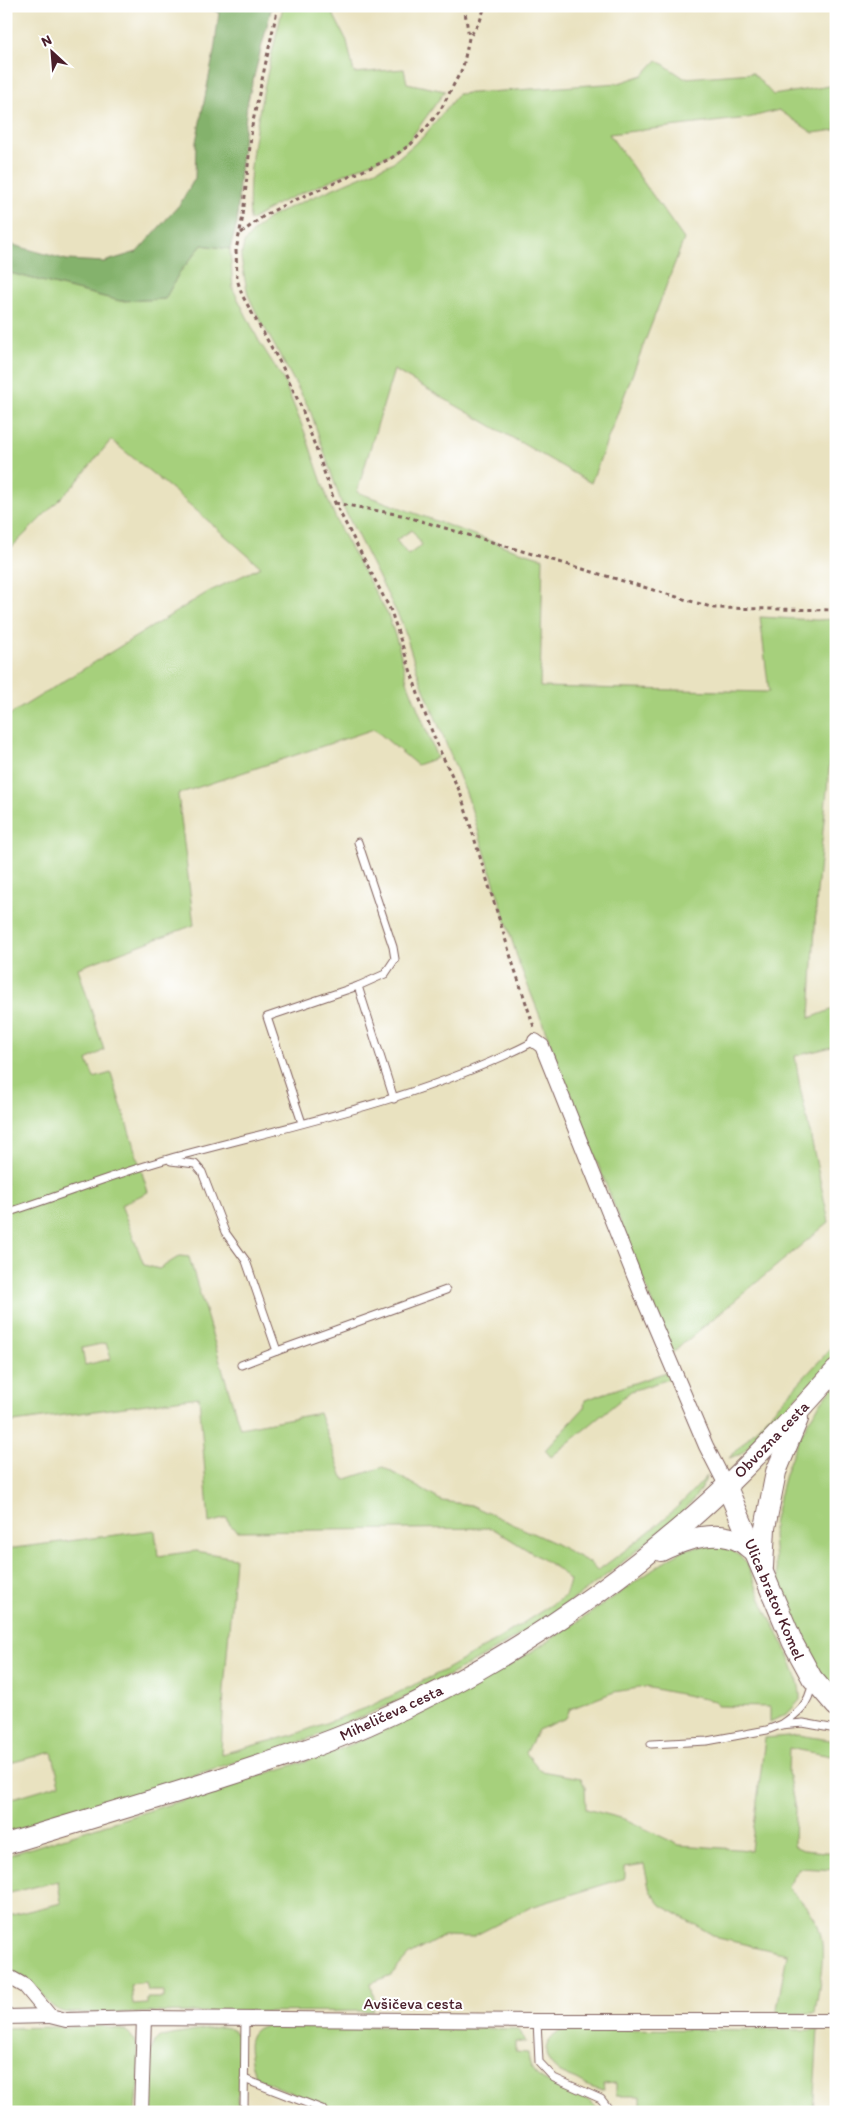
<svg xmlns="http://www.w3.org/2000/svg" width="842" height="2118" viewBox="0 0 842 2118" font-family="Itim,sans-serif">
  <rect width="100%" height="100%" fill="#fff"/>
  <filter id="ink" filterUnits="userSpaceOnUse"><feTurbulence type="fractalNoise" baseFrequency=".02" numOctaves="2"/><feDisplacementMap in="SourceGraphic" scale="10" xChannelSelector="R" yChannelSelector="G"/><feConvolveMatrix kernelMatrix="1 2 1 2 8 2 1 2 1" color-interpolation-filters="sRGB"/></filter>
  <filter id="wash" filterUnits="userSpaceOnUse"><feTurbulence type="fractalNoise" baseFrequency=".0096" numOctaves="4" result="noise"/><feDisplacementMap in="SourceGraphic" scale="20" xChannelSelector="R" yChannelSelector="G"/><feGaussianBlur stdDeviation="1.12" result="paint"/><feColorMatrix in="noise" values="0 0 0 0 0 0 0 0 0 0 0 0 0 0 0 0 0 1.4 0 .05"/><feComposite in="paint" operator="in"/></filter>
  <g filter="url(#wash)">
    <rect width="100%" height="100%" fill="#e9e2c0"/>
    <g fill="#a6d07c" stroke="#787854" fill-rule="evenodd">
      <path d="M 283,6 L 329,6 L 347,41 L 354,73 L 404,69 L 407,83 L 445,91 L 408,142 L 388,155 L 279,203 L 250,221 C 245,151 268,74 283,6 Z"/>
      <path d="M 657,60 L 684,78 L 753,73 L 773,95 L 836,85 L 836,130 L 813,133 L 779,110 L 748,118 L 609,134 L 684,239 L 591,483 L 394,370 L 357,492 L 507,547 L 543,558 L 540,687 L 769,692 L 760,617 L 816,620 L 836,619 L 836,699 L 817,891 L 810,1018 L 836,1008 L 836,1046 L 795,1056 L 800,1087 L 829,1222 L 672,1353 L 519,963 L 468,798 L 419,677 L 402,623 L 342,505 L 310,410 L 257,314 L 248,295 L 245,280 L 241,258 L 244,243 L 254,231 L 267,219 L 288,208 L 392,163 L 424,136 L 458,94 L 619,83 L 643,75 ZM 412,530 L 422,545 L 408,555 L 396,540 Z"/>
      <path d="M 202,245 L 230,249 L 233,289 L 259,341 L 283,379 L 305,433 L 328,500 L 341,531 L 388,615 L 398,644 L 407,681 L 437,758 L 417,765 L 374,729 L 178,794 L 194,925 L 78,968 L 104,1050 L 87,1060 L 94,1078 L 111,1073 L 148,1192 L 121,1205 L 144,1265 L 159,1269 L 180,1256 L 189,1257 L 240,1428 L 319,1413 L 344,1480 L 383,1467 L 442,1501 L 471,1505 L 554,1543 L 590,1563 L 597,1571 C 637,1542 674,1514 707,1476 C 695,1508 661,1530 636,1551 C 549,1625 444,1683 339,1727 C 292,1747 242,1759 194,1775 C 131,1796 69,1817 6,1835 L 6,1800 L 60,1784 L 52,1752 L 6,1764 L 6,1549 L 155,1530 L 158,1556 L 196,1551 L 235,1558 L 224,1690 L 221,1754 L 293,1735 L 366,1708 L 443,1671 L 495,1641 L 565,1596 L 570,1581 L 558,1569 L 492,1528 L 238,1531 L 230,1525 L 227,1518 L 209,1523 L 199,1397 L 6,1423 L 6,717 L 208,592 L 261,567 L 174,491 L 111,440 L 75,484 L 6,553 L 6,272 L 120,301 L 165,299 L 179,273 ZM 106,1343 L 111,1359 L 85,1365 L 82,1348 Z"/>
      <path d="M 836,1343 L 836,1357 L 741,1454 L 729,1458 Z"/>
      <path d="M 666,1372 L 669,1379 L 631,1391 L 551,1457 L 545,1450 L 584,1408 L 585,1400 Z"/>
      <path d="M 836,1384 L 836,1694 C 799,1647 773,1590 773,1529 C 773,1521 776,1511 778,1503 C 787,1457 805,1419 836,1384 Z"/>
      <path d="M 711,1545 C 727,1547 736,1551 746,1562 C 753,1577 758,1592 764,1606 C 776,1632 802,1673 800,1700 L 788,1713 L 770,1722 L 770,1707 L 717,1706 L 715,1701 L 645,1687 L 614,1692 L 570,1709 L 566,1718 L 538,1730 L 526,1753 L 541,1771 L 581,1778 L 585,1787 L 586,1809 L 625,1819 L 679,1845 L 751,1850 L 765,1738 L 799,1735 L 836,1741 L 836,1757 L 789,1748 L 788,1772 L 795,1809 L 794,1846 L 803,1850 L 836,1853 L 836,1870 L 799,1868 L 788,1887 C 797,1896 807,1906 814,1917 C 830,1944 819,1983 815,2013 L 776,2014 L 787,1954 L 718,1938 L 661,1905 L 650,1891 L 644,1864 L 625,1867 L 625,1878 L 531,1907 L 472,1937 L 444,1936 L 409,1955 L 391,1975 L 371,1983 L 374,1997 L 373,2011 L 68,2013 C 44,2009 44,1989 25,1978 C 20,1975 12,1974 6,1972 L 6,1907 L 8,1916 L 61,1903 L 58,1881 L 6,1894 L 6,1856 L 328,1754 C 381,1732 436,1709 486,1679 C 551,1642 612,1598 673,1556 L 685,1549 ZM 146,1983 L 148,1991 L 164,1991 L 164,1998 L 147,1998 L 147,2004 L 133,2005 L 131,1985 Z"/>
      <path d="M 268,2025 L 519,2029 L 526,2043 L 516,2042 L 516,2052 L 528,2053 C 529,2060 529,2066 534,2072 C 547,2089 585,2089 600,2112 L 497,2112 L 497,2108 L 451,2108 L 450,2112 L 331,2112 L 328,2109 L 255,2077 C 250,2056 240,2030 268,2025 Z"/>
      <path d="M 101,2026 C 108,2028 121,2028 127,2032 C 146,2046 137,2091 136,2112 L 6,2112 L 6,2028 Z"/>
      <path d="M 219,2027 C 229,2027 233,2029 240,2038 L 238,2112 L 147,2112 L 151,2051 L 155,2042 L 161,2037 Z"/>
      <path d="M 564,2029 L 818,2030 L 813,2112 L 641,2112 L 641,2096 L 616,2096 L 616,2083 L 603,2084 L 604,2090 C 594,2090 586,2085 577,2080 C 572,2078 564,2075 559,2072 C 539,2056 543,2040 564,2029 Z"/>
    </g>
    <path fill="#84b26c" stroke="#67684c" d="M 207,6 L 272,6 L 247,104 L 239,181 L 237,224 L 230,249 L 202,245 L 179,273 L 165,299 L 120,301 L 6,272 L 6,243 L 67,260 L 104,262 L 137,252 L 180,204 L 195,178 L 196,142 L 214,52 L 219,13 Z"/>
  </g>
  <g filter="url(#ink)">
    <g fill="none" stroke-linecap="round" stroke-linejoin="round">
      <g stroke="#82635f" stroke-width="9">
        <g id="lane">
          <path d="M 358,842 L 393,947 L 395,959 L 385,974 L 358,986 L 394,1099"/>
          <path d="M 302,1123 L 267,1017 L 358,986"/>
          <path d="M 171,1161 L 195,1164 L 202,1172 L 225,1232 L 246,1261 L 277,1351 L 241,1365"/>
          <path d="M 6,1213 C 60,1196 114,1174 168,1159 C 292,1125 420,1100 535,1041"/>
          <path d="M 277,1351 L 446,1290"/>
          <path d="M 781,1725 C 797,1714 809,1705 812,1684"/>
          <path d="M 651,1744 L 707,1741 L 767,1730 L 780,1725 L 803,1723 L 836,1729"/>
          <path d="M 537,2021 L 539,2062 L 554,2078 L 601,2099 L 611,2112"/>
          <path d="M 244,2079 L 322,2109 L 324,2112"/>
          <path d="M 244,2112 L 245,2019"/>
        </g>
      </g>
      <g stroke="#82635f" stroke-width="16">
        <g id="street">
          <path d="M 535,1041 L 542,1046 L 643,1298 L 706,1446 L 726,1485"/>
          <path d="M 6,1978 L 11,1978 L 25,1986 L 50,2016 L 66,2020 L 144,2018 L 537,2021 L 836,2021"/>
          <path d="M 6,2017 L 50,2016"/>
          <path d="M 141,2112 L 144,2018"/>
        </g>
      </g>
      <g stroke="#82635f" stroke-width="22">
        <g id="secondary">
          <path d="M 726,1485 L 793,1643 L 812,1678 L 836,1706"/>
          <path d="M 661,1551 C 684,1540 716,1528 741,1542 C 746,1545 751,1550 756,1554"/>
          <path d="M 763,1567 L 765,1528 L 776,1472 L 798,1419"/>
          <path d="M 6,1844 C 75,1823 144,1803 212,1781 C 264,1764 318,1747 368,1725 C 485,1674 593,1603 689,1520 C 741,1475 790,1422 836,1370"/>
        </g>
      </g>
      <g stroke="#82635f" stroke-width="3" stroke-dasharray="4 4" stroke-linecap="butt">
        <path d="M 278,6 L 252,126 L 243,216 L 236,250 L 237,279 L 242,295 L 283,368 L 302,409 L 335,503 L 391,611 L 423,709 L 439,749 L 460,792 L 513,964 L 534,1027"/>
        <path d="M 464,6 L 469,37"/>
        <path d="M 241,233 L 265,215 L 286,204 L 390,159 L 411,144 L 427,127 L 441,109 L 463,67 L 469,38 L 480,21 L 485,6"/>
        <path d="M 335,503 L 401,515 L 714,608 L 836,610"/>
      </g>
      <use href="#lane" stroke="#fff" stroke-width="7"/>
      <use href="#street" stroke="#fff" stroke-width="14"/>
      <use href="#secondary" stroke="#fff" stroke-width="20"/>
    </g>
  </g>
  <g text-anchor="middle" stroke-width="4" stroke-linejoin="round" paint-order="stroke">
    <g font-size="16" fill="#4a1f2b" stroke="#fff">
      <text transform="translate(771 1439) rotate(-46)" y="6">Obvozna cesta</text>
      <text transform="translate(775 1599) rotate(67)" y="6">Ulica bratov Komel</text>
      <text transform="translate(391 1712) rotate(-25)" y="6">Miheličeva cesta</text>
      <text x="413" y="2009">Avšičeva cesta</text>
    </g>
  </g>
  <rect width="842" height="2118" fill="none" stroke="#fff" stroke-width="25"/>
  <g transform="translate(52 52) rotate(334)" stroke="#ffffff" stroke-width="4" paint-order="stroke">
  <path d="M0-4L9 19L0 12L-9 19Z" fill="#4a1f2b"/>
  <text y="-8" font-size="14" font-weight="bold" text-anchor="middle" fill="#4a1f2b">N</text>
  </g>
</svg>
